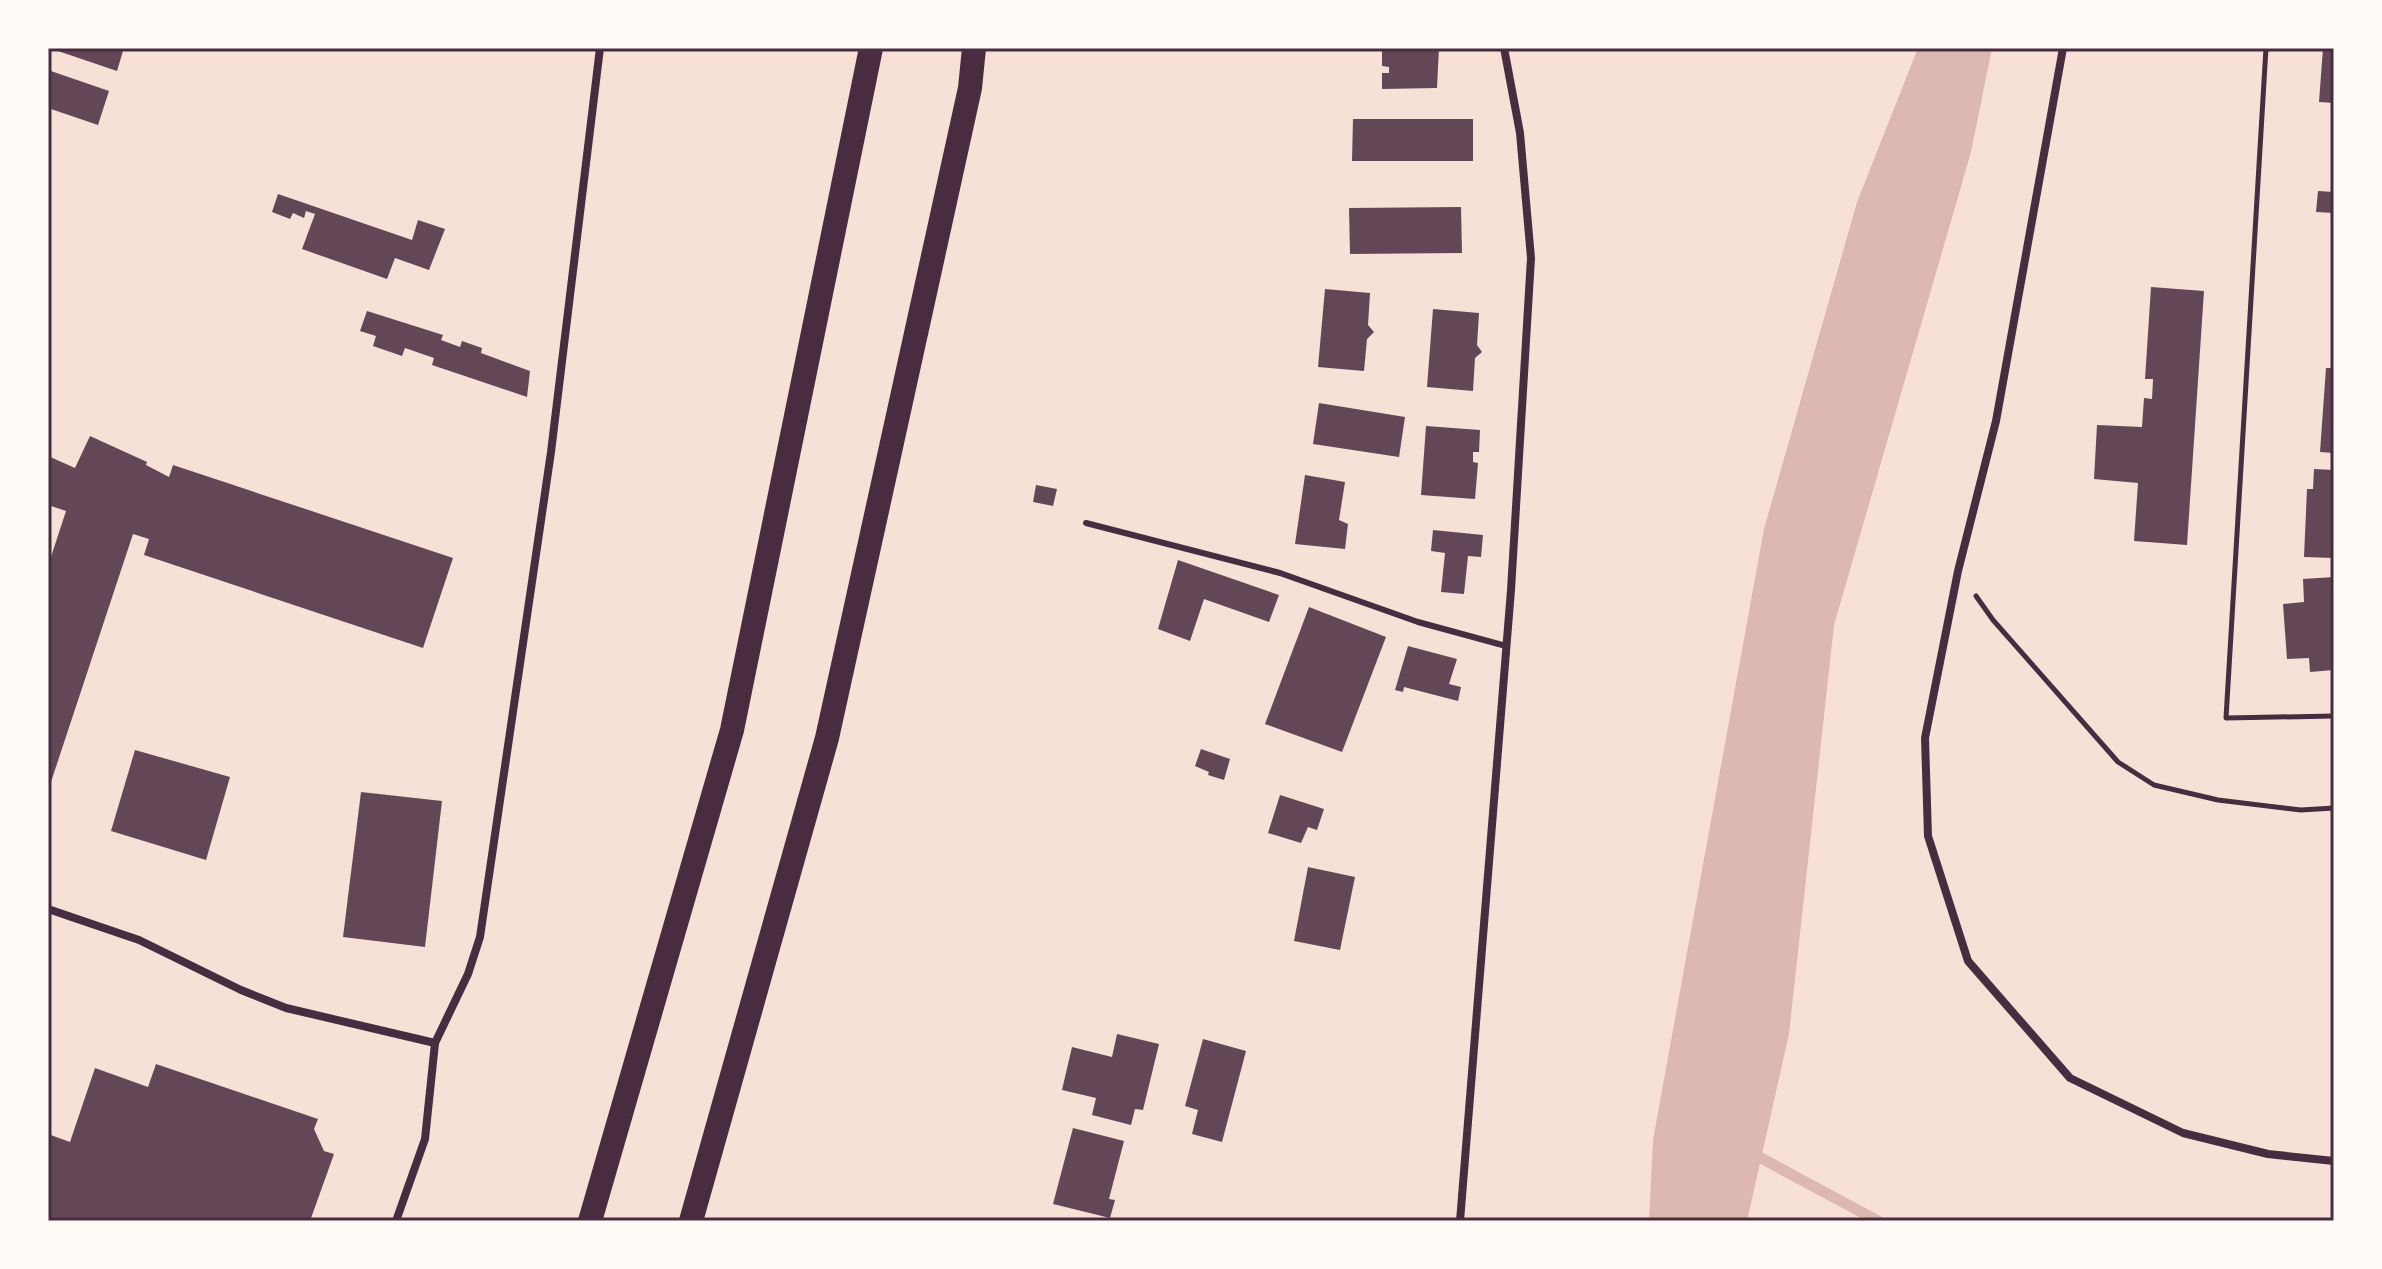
<svg xmlns="http://www.w3.org/2000/svg" width="2382" height="1269" viewBox="0 0 2382 1269" font-family="Raleway,sans-serif">
  <rect width="100%" height="100%" fill="#f7e1d7"/>
  <path fill="#dcb8b0" d="M 1918,48 L 1992,48 L 1971,152 L 1834,625 L 1789,1034 L 1747,1221 L 1649,1221 L 1653,1140 L 1764,529 L 1857,202 Z"/>
  <g fill="none" stroke-linecap="round" stroke-linejoin="round">
    <path stroke="#dcb8b0" stroke-width="11" d="M 1748,1151 L 1878,1221"/>
  </g>
  <g fill="#644757">
    <path d="M 113,48 L 123,51 L 117,71 L 52,49 Z"/>
    <path d="M 1382,48 L 1439,48 L 1437,88 L 1382,89 L 1382,73 L 1389,73 L 1389,67 L 1382,66 Z"/>
    <path d="M 2323,48 L 2334,48 L 2334,103 L 2319,102 Z"/>
    <path d="M 48,70 L 109,91 L 98,125 L 48,108 Z"/>
    <path d="M 1353,119 L 1473,119 L 1473,161 L 1352,161 Z"/>
    <path d="M 2318,191 L 2334,192 L 2334,213 L 2316,212 Z"/>
    <path d="M 278,194 L 412,240 L 418,220 L 445,229 L 429,270 L 395,258 L 387,279 L 302,249 L 315,214 L 306,211 L 304,218 L 293,213 L 290,219 L 272,212 Z"/>
    <path d="M 1461,207 L 1462,253 L 1350,254 L 1349,208 Z"/>
    <path d="M 2151,287 L 2204,291 L 2187,545 L 2134,541 L 2138,483 L 2094,479 L 2097,425 L 2142,427 L 2144,398 L 2152,399 L 2153,379 L 2145,379 Z"/>
    <path d="M 1325,289 L 1370,293 L 1368,325 L 1374,332 L 1367,339 L 1364,371 L 1318,367 Z"/>
    <path d="M 1433,309 L 1479,313 L 1477,345 L 1482,352 L 1475,358 L 1473,391 L 1427,387 Z"/>
    <path d="M 367,311 L 443,335 L 441,340 L 460,347 L 462,341 L 482,348 L 481,353 L 530,371 L 527,397 L 432,365 L 434,358 L 405,348 L 402,356 L 373,346 L 376,336 L 360,331 Z"/>
    <path d="M 2326,368 L 2334,368 L 2334,453 L 2320,452 Z"/>
    <path d="M 1319,403 L 1405,417 L 1399,457 L 1313,444 Z"/>
    <path d="M 1426,426 L 1480,430 L 1479,452 L 1473,452 L 1473,462 L 1478,463 L 1475,499 L 1421,495 Z"/>
    <path d="M 90,436 L 147,462 L 146,465 L 169,477 L 173,465 L 453,558 L 423,648 L 144,555 L 149,539 L 133,534 L 48,791 L 48,566 L 66,511 L 48,505 L 48,456 L 75,468 Z"/>
    <path d="M 2314,469 L 2334,470 L 2334,558 L 2304,557 L 2307,489 L 2313,489 Z"/>
    <path d="M 1305,475 L 1345,482 L 1339,520 L 1348,524 L 1345,549 L 1295,544 Z"/>
    <path d="M 1036,485 L 1057,489 L 1053,506 L 1033,502 Z"/>
    <path d="M 1433,530 L 1483,535 L 1481,557 L 1468,556 L 1464,594 L 1441,592 L 1445,553 L 1431,551 Z"/>
    <path d="M 1178,560 L 1279,595 L 1269,622 L 1204,599 L 1190,641 L 1158,629 Z"/>
    <path d="M 2334,577 L 2334,670 L 2310,672 L 2309,658 L 2287,659 L 2283,604 L 2304,602 L 2303,579 Z"/>
    <path d="M 1309,607 L 1386,637 L 1342,752 L 1265,724 Z"/>
    <path d="M 1408,646 L 1457,659 L 1449,684 L 1461,687 L 1458,701 L 1404,687 L 1403,692 L 1395,690 Z"/>
    <path d="M 1201,749 L 1230,759 L 1224,780 L 1208,775 L 1209,772 L 1195,766 Z"/>
    <path d="M 135,750 L 230,777 L 206,860 L 111,831 Z"/>
    <path d="M 361,792 L 442,801 L 425,947 L 343,937 Z"/>
    <path d="M 1280,795 L 1324,809 L 1317,830 L 1308,827 L 1301,843 L 1268,833 Z"/>
    <path d="M 1308,867 L 1355,877 L 1340,950 L 1294,941 Z"/>
    <path d="M 1117,1034 L 1159,1044 L 1143,1110 L 1135,1109 L 1131,1125 L 1092,1115 L 1096,1098 L 1062,1090 L 1072,1047 L 1112,1057 Z"/>
    <path d="M 1203,1039 L 1246,1051 L 1222,1142 L 1192,1134 L 1198,1110 L 1185,1106 Z"/>
    <path d="M 156,1064 L 318,1119 L 314,1129 L 324,1151 L 334,1154 L 310,1221 L 48,1221 L 48,1134 L 70,1142 L 95,1068 L 148,1087 Z"/>
    <path d="M 1073,1128 L 1124,1141 L 1109,1199 L 1115,1200 L 1110,1218 L 1053,1204 Z"/>
  </g>
  <g fill="none" stroke-linecap="round" stroke-linejoin="round">
    <g stroke="#4a2c40" stroke-width="5">
      <path d="M 2266,48 L 2226,718 L 2334,716"/>
      <path d="M 1976,596 L 1993,620 L 2118,762 L 2154,785 L 2218,800 L 2301,810 L 2334,808"/>
    </g>
    <path stroke="#4a2c40" stroke-width="6" d="M 1086,523 L 1280,573 L 1418,622 L 1506,646"/>
    <g stroke="#4a2c40" stroke-width="8">
      <path d="M 2063,48 L 1996,421 L 1958,571 L 1925,738 L 1928,836 L 1968,961 L 2070,1078 L 2183,1133 L 2268,1154 L 2334,1161"/>
      <path d="M 48,909 L 139,940 L 241,990 L 286,1008 L 435,1043"/>
      <path d="M 396,1221 L 425,1139 L 435,1043 L 468,974 L 480,937 L 551,452 L 600,48"/>
      <path d="M 1460,1221 L 1511,590 L 1531,258 L 1520,133 L 1504,48"/>
    </g>
    <g stroke="#4a2c40" stroke-width="24">
      <path d="M 590,1221 L 732,730 L 871,48"/>
      <path d="M 691,1221 L 827,738 L 970,88 L 974,48"/>
    </g>
  </g>
  <rect width="2382" height="1269" fill="none" stroke="#fffaf5" stroke-width="100"/>
  <rect x="50" y="50" width="2282" height="1169" fill="none" stroke="#4a2c40" stroke-width="3"/>
</svg>
